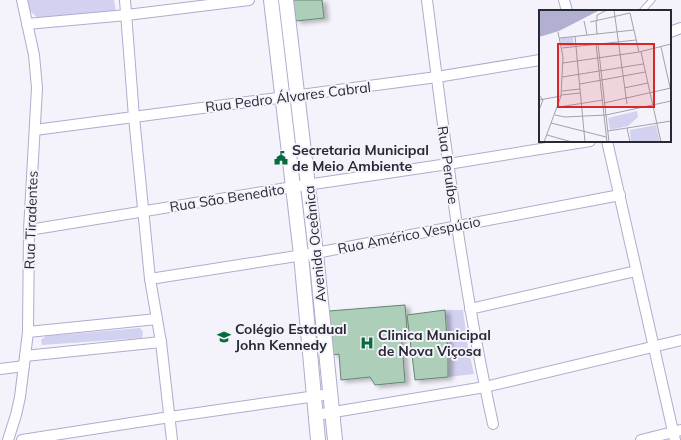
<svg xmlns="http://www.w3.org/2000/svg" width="681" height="440" viewBox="0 0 681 440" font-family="Mulish,sans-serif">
  <defs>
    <filter id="shadow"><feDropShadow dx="4.5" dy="2.5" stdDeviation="2" flood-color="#0004"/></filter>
  </defs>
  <rect width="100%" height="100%" fill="#f4f3fb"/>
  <g fill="#d3d1f0">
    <path d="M 27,0 L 114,0 L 116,11 L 39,19 L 30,11 Z"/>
    <path d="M 445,310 L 463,310 L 468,347 L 474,374 L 448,377 L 450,349 Z"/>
    <path d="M 140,328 L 143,332 L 142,338 L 42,345 L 41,340 L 46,336 Z"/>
  </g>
  <g fill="#adcfb9" stroke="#658571" filter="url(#shadow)">
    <path d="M 293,0 L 322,0 L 324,18 L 296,21 Z"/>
    <path d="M 405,305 L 407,331 L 401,331 L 405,382 L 375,385 L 370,377 L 341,380 L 339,354 L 333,355 L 329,311 Z"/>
    <path d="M 445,310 L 448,353 L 448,377 L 415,380 L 407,315 Z"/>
  </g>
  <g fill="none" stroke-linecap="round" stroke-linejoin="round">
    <g stroke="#afacce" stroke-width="7">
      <path id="lane" d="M 642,11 L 652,0"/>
    </g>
    <g stroke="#afacce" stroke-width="12">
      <g id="street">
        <path d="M 125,0 L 134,117 L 150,279 L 161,342 L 172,440"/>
        <path d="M 427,0 C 445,142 462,284 493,424"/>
        <path d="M 564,0 L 567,11"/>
        <path d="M 27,24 L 127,15 L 249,0"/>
        <path d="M 670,32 L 681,28"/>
        <path d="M 35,130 L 437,77 L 540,60"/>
        <path d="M 607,141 L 675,440"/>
        <path d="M 29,230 L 293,187 L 448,164 L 590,141"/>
        <path d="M 150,279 L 316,253 L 620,195"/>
        <path d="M 470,309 L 636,271"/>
        <path d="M 28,332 L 157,319"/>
        <path d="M 25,356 L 161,342"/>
        <path d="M 0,369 L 24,366"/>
        <path d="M 316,415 L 485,387 L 681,340"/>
        <path d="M 8,440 L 16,415 L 20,397 L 28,332 L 29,230 L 37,88 L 34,55 L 22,0"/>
        <path d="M 22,440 L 170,417 L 330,394"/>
        <path d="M 641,440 L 681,430"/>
      </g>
    </g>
    <g stroke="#afacce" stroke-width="16">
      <g id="secondary">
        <path d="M 271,0 L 301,255 L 318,440"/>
        <path d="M 286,0 L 316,253 L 335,440"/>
      </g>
    </g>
    <use href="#lane" stroke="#fff" stroke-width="5"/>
    <use href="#street" stroke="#fff" stroke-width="10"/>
    <use href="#secondary" stroke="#fff" stroke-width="14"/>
  </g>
  <defs>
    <g id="civic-bare" transform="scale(1.08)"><path d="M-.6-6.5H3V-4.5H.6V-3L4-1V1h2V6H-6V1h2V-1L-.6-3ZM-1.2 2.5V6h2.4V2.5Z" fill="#086b40" stroke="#f4f3fb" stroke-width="2.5" paint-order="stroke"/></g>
    <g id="school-bare" transform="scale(1.08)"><path d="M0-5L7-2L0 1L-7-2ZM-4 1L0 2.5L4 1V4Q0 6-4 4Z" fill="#086b40" stroke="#f4f3fb" stroke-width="2.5" paint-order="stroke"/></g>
    <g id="hospital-bare" transform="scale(1.08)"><path d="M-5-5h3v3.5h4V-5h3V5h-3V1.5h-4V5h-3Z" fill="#086b40" stroke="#f4f3fb" stroke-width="2.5" paint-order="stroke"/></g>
  </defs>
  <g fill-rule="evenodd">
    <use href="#civic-bare" x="281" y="158"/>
    <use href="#school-bare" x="224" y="337"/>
    <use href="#hospital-bare" x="367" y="343"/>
  </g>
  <g text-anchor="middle" stroke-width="4" stroke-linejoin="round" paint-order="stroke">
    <g font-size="14" fill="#292835" stroke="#f4f3fb">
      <text transform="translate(288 97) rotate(-7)" y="5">Rua Pedro Álvares Cabral</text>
      <text transform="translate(448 165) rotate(82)" y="5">Rua Peruíbe</text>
      <text transform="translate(227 198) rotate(-9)" y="5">Rua São Benedito</text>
      <text transform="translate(31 220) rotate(-88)" y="5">Rua Tiradentes</text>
      <text transform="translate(409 235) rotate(-11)" y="5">Rua Américo Vespúcio</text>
      <text transform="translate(315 244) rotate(-96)" y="5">Avenida Oceânica</text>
    </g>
    <g font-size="14" font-weight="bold" fill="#292835" stroke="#f4f3fb" text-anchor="start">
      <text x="292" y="155">Secretaria Municipal<tspan x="292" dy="16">de Meio Ambiente</tspan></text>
      <text x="235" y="334">Colégio Estadual<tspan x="235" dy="16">John Kennedy</tspan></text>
      <text x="378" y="340">Clinica Municipal<tspan x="378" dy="16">de Nova Viçosa</tspan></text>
    </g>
  </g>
  <g transform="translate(539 10)">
    <rect width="132" height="132" fill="#f4f3fb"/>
    <path d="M 34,27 L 35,36 L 23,36 L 21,28 ZM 98,101 L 99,107 L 89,116 L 71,120 L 69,108 ZM 117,115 L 121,132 L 92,132 L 91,120 Z" fill="#d3d1f0"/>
    <path d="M 0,0 L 61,0 L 20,21 L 0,27 Z" fill="#b2b0d1"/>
    <path fill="none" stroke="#a3a2ac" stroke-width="1" d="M 75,0 L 88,94M 45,11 L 48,25M 57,11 L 58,24M 58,11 L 58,5 L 68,0M 51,12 L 91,3 L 100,42M 36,26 L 46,132M 21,28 L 95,20M 57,34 L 68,132M 59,34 L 70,132M 122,37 L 132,82M 23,38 L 97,30M 102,42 L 122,132M 24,53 L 100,42 L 132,34M 23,67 L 104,54M 41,74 L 106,62M 85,78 L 109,73M 23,81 L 41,79M 0,85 L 4,90 L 0,100M 22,85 L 41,83M 0,90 L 22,86M 65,93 L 132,78M 20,97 L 64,90M 16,105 L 26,107 L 67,105 L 132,91M 12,113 L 67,127M 88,118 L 91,132M 69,121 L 132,111M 8,125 L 33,132M 5,132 L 22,86 L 24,47 L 19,22"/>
    <path fill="#d62828" fill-opacity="0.15" stroke="#d62828" stroke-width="2" d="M 19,34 L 115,34 L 115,97 L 19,97 Z"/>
    <rect width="132" height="132" fill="none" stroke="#292835" stroke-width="2"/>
  </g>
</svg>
